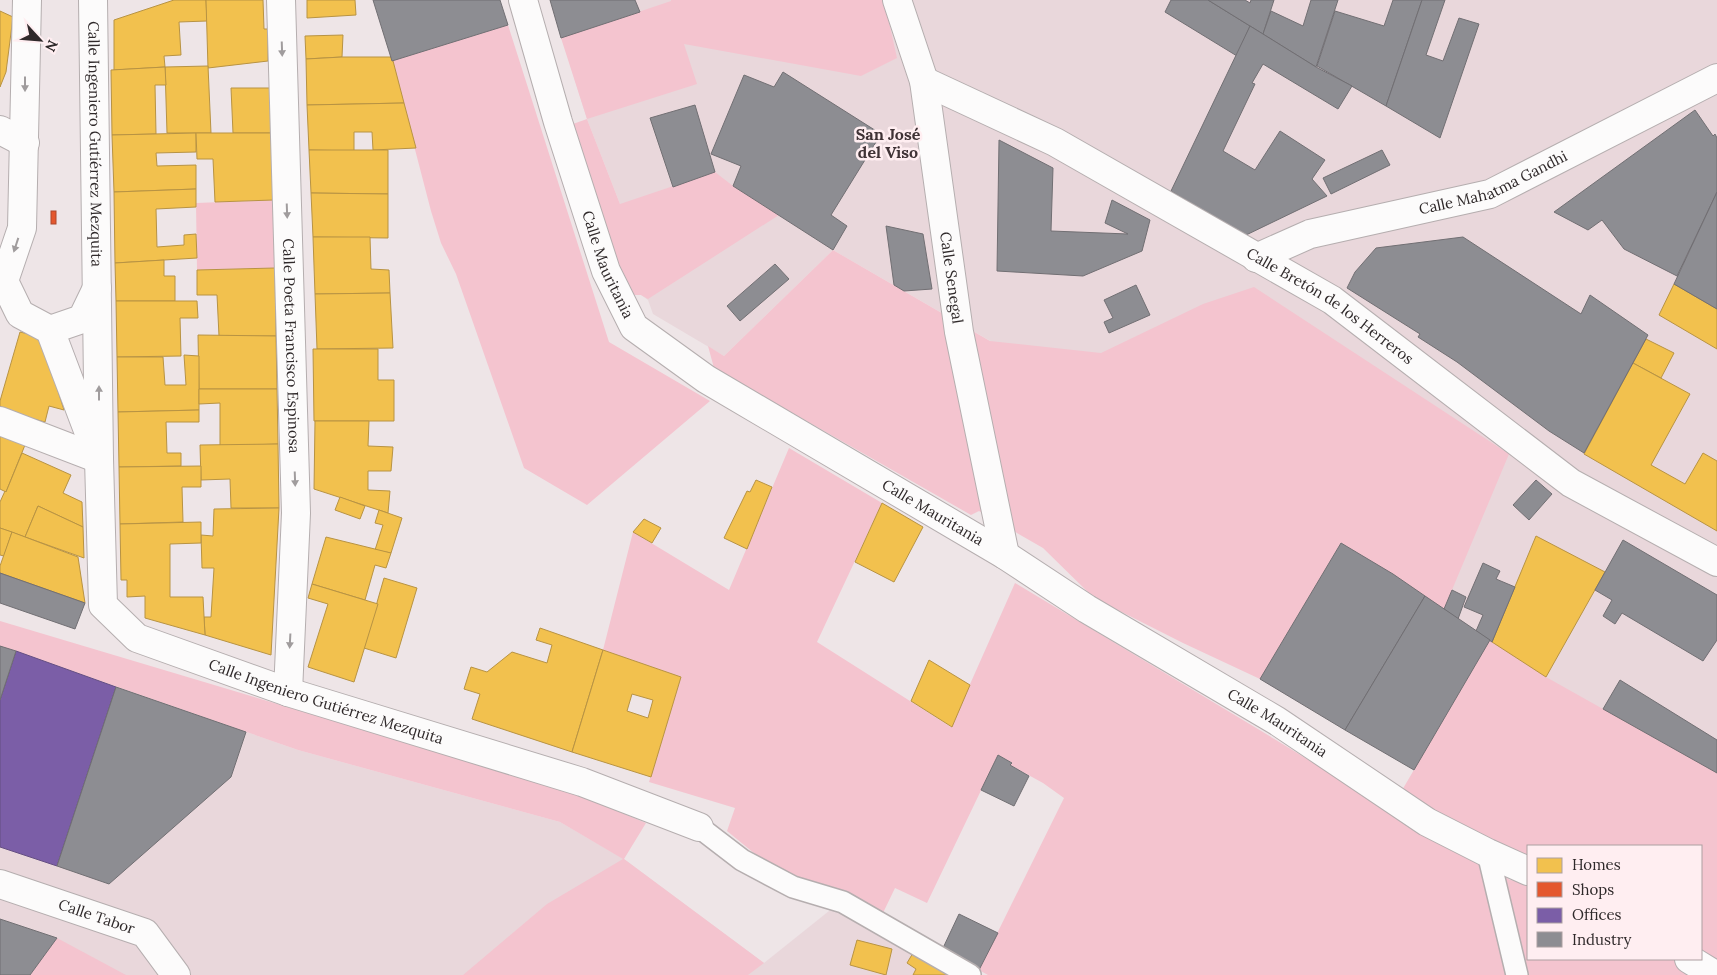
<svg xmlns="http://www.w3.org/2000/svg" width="1717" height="975" viewBox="0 0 1717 975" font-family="Lora,serif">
  <rect width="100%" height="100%" fill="#eee5e7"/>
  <g fill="#e9d7db">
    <path d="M 550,0 L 1717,0 L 1717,952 L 1701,846 L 1414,770 L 1260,679 L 1340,543 L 833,250 L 724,356 L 653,314 L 648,300 L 641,295 L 620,204 L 587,119 Z"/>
    <path d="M 0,646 L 298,750 L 560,822 L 624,859 L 764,963 L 834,907 L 952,975 L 0,975 Z"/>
  </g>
  <g fill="#f4c4cf">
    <path d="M 671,0 L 884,0 L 897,58 L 861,76 L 684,44 L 697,84 L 587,119 L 620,204 L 715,172 L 733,186 L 779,215 L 648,299 L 641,295 L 629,295 L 598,212 L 570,125 L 587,119 L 561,38 L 671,1 Z"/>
    <path d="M 508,25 L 609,342 L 710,401 L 587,505 L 524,468 L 456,274 L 441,243 L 431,211 L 392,61 Z"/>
    <path d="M 273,200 L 275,268 L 197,270 L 196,203 Z"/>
    <path d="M 833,250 L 990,341 L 1101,353 L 1203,304 L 1254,287 L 1509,454 L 1444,609 L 1393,574 L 1341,543 L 1260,679 L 1183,643 L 1094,598 L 1043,548 L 979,511 L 971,515 L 714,368 L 708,346 L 724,356 Z"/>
    <path d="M 789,448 L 882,503 L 817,642 L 951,727 L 1015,583 L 1276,740 L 1351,786 L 1510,880 L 1528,882 L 1528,959 L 1673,959 L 1697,975 L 988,975 L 979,970 L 1064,798 L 1043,783 L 1010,765 L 1011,762 L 998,755 L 927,903 L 895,888 L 882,915 L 765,862 L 727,831 L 735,808 L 649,782 L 681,677 L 603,650 L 633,532 L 729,590 Z"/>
    <path d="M 0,621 L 572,792 L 646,823 L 624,859 L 764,963 L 748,975 L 463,975 L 547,904 L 623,859 L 560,822 L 298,750 L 0,646 Z"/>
    <path d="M 1490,640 L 1546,677 L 1717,773 L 1717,967 L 1701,957 L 1701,846 L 1528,846 L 1528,862 L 1401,792 Z"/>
    <path d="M 57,938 L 126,975 L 30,975 Z"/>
  </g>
  <g fill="#f2c14e" stroke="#b89343" fill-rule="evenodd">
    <path d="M 174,0 L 206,0 L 207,21 L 179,22 L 181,55 L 164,56 L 165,67 L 114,70 L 114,20 Z"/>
    <path d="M 206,0 L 263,0 L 264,29 L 268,29 L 268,61 L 208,68 Z"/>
    <path d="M 307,0 L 355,0 L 356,15 L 307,18 Z"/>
    <path d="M 0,11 L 13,17 L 6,72 L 0,87 Z"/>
    <path d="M 343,35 L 342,57 L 306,59 L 305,36 Z"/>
    <path d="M 342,57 L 392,57 L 404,103 L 307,105 L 306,59 Z"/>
    <path d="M 208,66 L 211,133 L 167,133 L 165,67 Z"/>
    <path d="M 165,67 L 166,85 L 155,85 L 156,134 L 112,135 L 111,70 Z"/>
    <path d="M 231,88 L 270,88 L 272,133 L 233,133 Z"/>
    <path d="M 404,103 L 416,148 L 373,150 L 372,132 L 354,132 L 354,151 L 309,150 L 307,105 Z"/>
    <path d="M 196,133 L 196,152 L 156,153 L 157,166 L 196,165 L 196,189 L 114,192 L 112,135 Z"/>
    <path d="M 196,133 L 272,133 L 273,200 L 215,202 L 213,159 L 197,159 Z"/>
    <path d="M 309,150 L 388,150 L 388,194 L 311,193 Z"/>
    <path d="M 196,189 L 196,207 L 156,209 L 157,247 L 184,245 L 184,235 L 196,234 L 197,258 L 115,263 L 114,192 Z"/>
    <path d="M 311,193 L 388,194 L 388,238 L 313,237 Z"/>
    <path d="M 313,237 L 370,237 L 371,269 L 389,270 L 390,293 L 315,294 Z"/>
    <path d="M 164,260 L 164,276 L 175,276 L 175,301 L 116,301 L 115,263 Z"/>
    <path d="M 275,268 L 276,336 L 219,336 L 217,295 L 197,295 L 197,270 Z"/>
    <path d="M 1674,284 L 1717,309 L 1717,349 L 1659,315 Z"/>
    <path d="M 390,293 L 393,348 L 317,349 L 315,294 Z"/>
    <path d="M 116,301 L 197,301 L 198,318 L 180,318 L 181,356 L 117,357 Z"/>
    <path d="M 20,332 L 41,337 L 64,410 L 49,406 L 45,422 L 0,410 L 0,401 Z"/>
    <path d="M 198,335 L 276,336 L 277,389 L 199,389 Z"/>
    <path d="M 1646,339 L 1674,353 L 1661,378 L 1633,363 Z"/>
    <path d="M 313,349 L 378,349 L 378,380 L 394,380 L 394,421 L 314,421 Z"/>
    <path d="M 184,355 L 199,356 L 199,410 L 118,412 L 117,357 L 163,357 L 165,385 L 186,385 Z"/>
    <path d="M 1633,363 L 1690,394 L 1651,465 L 1685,484 L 1703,453 L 1717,461 L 1717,531 L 1584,454 Z"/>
    <path d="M 199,389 L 277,389 L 278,444 L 220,446 L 220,403 L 199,404 Z"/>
    <path d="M 199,410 L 199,422 L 166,422 L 167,453 L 181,453 L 181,466 L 119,467 L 118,412 Z"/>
    <path d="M 315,421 L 369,421 L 368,446 L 393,447 L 391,471 L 368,471 L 368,490 L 390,491 L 388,513 L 314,489 Z"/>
    <path d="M 0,435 L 25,445 L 6,492 L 0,489 Z"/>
    <path d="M 278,444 L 279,508 L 231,508 L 230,479 L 201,480 L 200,445 Z"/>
    <path d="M 22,453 L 71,475 L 63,493 L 82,502 L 83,527 L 38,506 L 25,537 L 0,528 L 0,502 L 5,491 L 6,492 Z"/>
    <path d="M 201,466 L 201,487 L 182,487 L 183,522 L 120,524 L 119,467 Z"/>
    <path d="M 756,480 L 772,487 L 747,549 L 724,538 L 747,491 L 750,492 Z"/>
    <path d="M 340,497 L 365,506 L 360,519 L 335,510 Z"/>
    <path d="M 882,503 L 923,527 L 894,582 L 855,562 Z"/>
    <path d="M 38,506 L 83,527 L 84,558 L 25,537 Z"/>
    <path d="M 279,508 L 271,655 L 205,635 L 204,617 L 211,617 L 214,568 L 202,568 L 201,535 L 213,536 L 214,509 Z"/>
    <path d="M 379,510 L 402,518 L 391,553 L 375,550 L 383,525 L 375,523 Z"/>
    <path d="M 644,519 L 661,528 L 652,543 L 633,532 Z"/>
    <path d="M 201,522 L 201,543 L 170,544 L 170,597 L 203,597 L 205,635 L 145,618 L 145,596 L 127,597 L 127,580 L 121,580 L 120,524 Z"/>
    <path d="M 0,528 L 12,532 L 4,556 L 0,555 Z"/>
    <path d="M 12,532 L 78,557 L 85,603 L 0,573 L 0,566 Z"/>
    <path d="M 1536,536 L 1605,572 L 1546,677 L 1492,642 Z"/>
    <path d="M 326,537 L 391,553 L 386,568 L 375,565 L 365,600 L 312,584 Z"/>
    <path d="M 384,578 L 417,588 L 396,658 L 364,648 Z"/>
    <path d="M 312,584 L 378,604 L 354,682 L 308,667 L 328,604 L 308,598 Z"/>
    <path d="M 540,628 L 603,650 L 572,752 L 472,719 L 480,694 L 464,689 L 471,667 L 487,672 L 512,652 L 547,663 L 552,645 L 536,640 Z"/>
    <path d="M 603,650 L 681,677 L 651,777 L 572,752 ZM 632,694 L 653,700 L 648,718 L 627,711 Z"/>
    <path d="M 929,660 L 970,685 L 952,727 L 911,701 Z"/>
    <path d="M 857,940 L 892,949 L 886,975 L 850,965 Z"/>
    <path d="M 913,953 L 952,975 L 913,975 L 916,969 L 907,963 Z"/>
  </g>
  <rect fill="#e4572e" stroke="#ae492d" x="51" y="211" width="5" height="13"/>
  <path fill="#7b5ea7" stroke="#644e82" d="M 16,651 L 116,687 L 57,866 L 0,847 L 0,700 Z"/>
  <g fill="#8d8d92" stroke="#716f73">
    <path d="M 373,0 L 500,0 L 508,25 L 392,61 Z"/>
    <path d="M 550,0 L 635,0 L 640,12 L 561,38 Z"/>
    <path d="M 1171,0 L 1208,0 L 1250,26 L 1237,56 L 1165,12 Z"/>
    <path d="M 1208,0 L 1245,0 L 1250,3 L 1251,0 L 1274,0 L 1263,34 Z"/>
    <path d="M 1311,0 L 1338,0 L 1316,67 L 1263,34 L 1271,11 L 1303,26 Z"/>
    <path d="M 1393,0 L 1422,0 L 1386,106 L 1317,66 L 1335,11 L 1384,26 Z"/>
    <path d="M 1422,0 L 1445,0 L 1426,55 L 1443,61 L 1459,18 L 1479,24 L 1440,138 L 1386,106 Z"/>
    <path d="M 1250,26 L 1316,67 L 1352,86 L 1338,109 L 1263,64 L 1252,83 L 1255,84 L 1223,151 L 1255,170 L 1280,131 L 1325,160 L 1312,179 L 1327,196 L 1244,236 L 1171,191 Z"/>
    <path d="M 783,72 L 881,134 L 831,215 L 847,226 L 833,250 L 733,186 L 741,166 L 711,154 L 744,75 L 774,87 Z"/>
    <path d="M 695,105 L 715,172 L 673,187 L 650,118 Z"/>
    <path d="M 1695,110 L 1713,136 L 1715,134 L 1717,138 L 1717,192 L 1677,276 L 1624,249 L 1602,220 L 1588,230 L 1554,212 Z"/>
    <path d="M 999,140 L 1053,168 L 1051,231 L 1128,234 L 1105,223 L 1112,200 L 1150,220 L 1142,251 L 1083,276 L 997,271 Z"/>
    <path d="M 1382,150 L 1390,165 L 1331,194 L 1323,178 Z"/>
    <path d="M 1717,192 L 1717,309 L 1674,284 Z"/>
    <path d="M 886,226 L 923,234 L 932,289 L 904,291 L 894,285 Z"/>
    <path d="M 1463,237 L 1581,314 L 1590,295 L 1648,335 L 1584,453 L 1549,431 L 1457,362 L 1418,337 L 1420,334 L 1347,288 L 1355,272 L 1376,248 Z"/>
    <path d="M 775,264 L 789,279 L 740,321 L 727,306 Z"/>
    <path d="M 1136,285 L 1150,315 L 1109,333 L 1104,322 L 1113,318 L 1104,300 Z"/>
    <path d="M 1536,480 L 1552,494 L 1529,520 L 1513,505 Z"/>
    <path d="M 1623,540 L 1717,595 L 1717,640 L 1703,661 L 1622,613 L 1615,624 L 1603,616 L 1612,600 L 1595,590 Z"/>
    <path d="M 1341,543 L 1393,574 L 1425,596 L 1345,730 L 1260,679 Z"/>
    <path d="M 1483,563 L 1500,571 L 1496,579 L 1515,587 L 1492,642 L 1476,631 L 1483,615 L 1464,607 Z"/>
    <path d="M 0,573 L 85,603 L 75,629 L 0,603 Z"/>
    <path d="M 1452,590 L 1466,597 L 1458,619 L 1444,609 Z"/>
    <path d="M 1425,596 L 1490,640 L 1414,770 L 1345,730 Z"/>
    <path d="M 0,646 L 16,651 L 0,700 Z"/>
    <path d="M 1620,680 L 1717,740 L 1717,773 L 1603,709 Z"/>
    <path d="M 116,687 L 246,732 L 231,777 L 109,884 L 57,866 Z"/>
    <path d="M 998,755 L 1012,763 L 1010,765 L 1029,776 L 1014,806 L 981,790 Z"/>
    <path d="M 959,914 L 998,933 L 979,970 L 943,948 Z"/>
    <path d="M 0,919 L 57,938 L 30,975 L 0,975 Z"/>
  </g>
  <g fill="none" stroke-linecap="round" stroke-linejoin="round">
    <g stroke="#b5aeaf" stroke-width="24">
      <g id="lane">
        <path d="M 699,827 L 742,860 L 793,887 L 843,902 L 970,975"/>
        <path d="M 1488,853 L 1517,975"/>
      </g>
    </g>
    <g stroke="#b5aeaf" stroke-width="30">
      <g id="street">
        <path d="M 27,0 L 22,228 L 4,281 L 20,314 L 50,330 L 92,441"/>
        <path id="s1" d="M 93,0 L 99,459 L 103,605 L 137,638 L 288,692 L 582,782 L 699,827"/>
        <path id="s2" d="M 281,0 L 296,513 L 288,692"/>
        <path id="s3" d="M 523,0 L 558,122 L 606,271 L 634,327 L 706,379 L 1005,555 L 1087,609 L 1277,721 L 1427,822 L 1488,853 L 1528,871"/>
        <path id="s4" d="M 897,0 L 924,81 L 959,332 L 1005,555"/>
        <path id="s5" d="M 924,81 L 1055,142 L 1332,300 L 1571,483 L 1717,562"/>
        <path d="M 0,130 L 25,143"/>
        <path id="s6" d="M 1256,258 L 1310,234 L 1490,194 L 1717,78"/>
        <path d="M 50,330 L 82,319 L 97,288"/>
        <path d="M 0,421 L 99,459"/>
        <path id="s7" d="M 0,884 L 145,933 L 176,975"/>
        <path d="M 1689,959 L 1715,975"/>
      </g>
    </g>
    <use href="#lane" stroke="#fcfbfb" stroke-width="21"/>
    <use href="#street" stroke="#fcfbfb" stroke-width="28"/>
  </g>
  <defs><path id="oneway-solid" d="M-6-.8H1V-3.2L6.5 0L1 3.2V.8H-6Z" transform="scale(1.25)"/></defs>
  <g fill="#a09c9d">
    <use href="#oneway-solid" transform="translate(282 49) rotate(88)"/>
    <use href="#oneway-solid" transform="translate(25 84) rotate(90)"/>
    <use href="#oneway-solid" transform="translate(287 211) rotate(88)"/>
    <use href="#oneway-solid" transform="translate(16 245) rotate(108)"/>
    <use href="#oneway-solid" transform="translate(99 393) rotate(-90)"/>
    <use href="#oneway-solid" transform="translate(295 479) rotate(88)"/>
    <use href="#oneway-solid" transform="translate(290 641) rotate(93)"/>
  </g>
  <g text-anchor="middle" stroke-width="5" stroke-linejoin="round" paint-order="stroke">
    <g font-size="15" fill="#2f292a" stroke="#ffeef1">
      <text dy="5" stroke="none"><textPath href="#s1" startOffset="144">Calle Ingeniero Gutiérrez Mezquita</textPath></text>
      <text dy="5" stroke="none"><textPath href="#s6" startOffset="250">Calle Mahatma Gandhi</textPath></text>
      <text dy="5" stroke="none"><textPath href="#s3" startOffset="278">Calle Mauritania</textPath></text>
      <text dy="5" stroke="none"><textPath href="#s4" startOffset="284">Calle Senegal</textPath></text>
      <text dy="5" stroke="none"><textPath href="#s5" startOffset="465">Calle Bretón de los Herreros</textPath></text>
      <text dy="5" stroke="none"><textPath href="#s2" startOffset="346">Calle Poeta Francisco Espinosa</textPath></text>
      <text dy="5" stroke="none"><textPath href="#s3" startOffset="698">Calle Mauritania</textPath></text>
      <text dy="5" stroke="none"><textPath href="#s1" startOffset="852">Calle Ingeniero Gutiérrez Mezquita</textPath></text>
      <text dy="5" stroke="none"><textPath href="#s3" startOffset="1102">Calle Mauritania</textPath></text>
      <text dy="5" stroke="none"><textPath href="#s7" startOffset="102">Calle Tabor</textPath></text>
    </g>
    <g font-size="16" font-weight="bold" fill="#3f3235" stroke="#ffeef1">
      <text x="888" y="140">San José<tspan x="888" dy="18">del Viso</tspan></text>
    </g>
  </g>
  <rect x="1527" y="845" width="175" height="115" fill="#ffeef1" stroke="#ac9fa1"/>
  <rect x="1537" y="858" width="25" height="15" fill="#f2c14e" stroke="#ac9fa1"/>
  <text x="1572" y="870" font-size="15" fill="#2f292a">Homes</text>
  <rect x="1537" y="882" width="25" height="15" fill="#e4572e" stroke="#ac9fa1"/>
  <text x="1572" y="895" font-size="15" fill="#2f292a">Shops</text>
  <rect x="1537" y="908" width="25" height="15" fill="#7b5ea7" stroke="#ac9fa1"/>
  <text x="1572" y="920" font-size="15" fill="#2f292a">Offices</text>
  <rect x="1537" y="932" width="25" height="15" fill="#8d8d92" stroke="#ac9fa1"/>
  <text x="1572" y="945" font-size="15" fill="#2f292a">Industry</text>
  <g transform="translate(40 40) rotate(116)" stroke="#ffeef1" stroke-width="4" paint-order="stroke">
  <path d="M0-4L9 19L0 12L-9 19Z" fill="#2f292a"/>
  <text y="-8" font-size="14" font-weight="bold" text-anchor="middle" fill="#2f292a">N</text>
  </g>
</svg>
